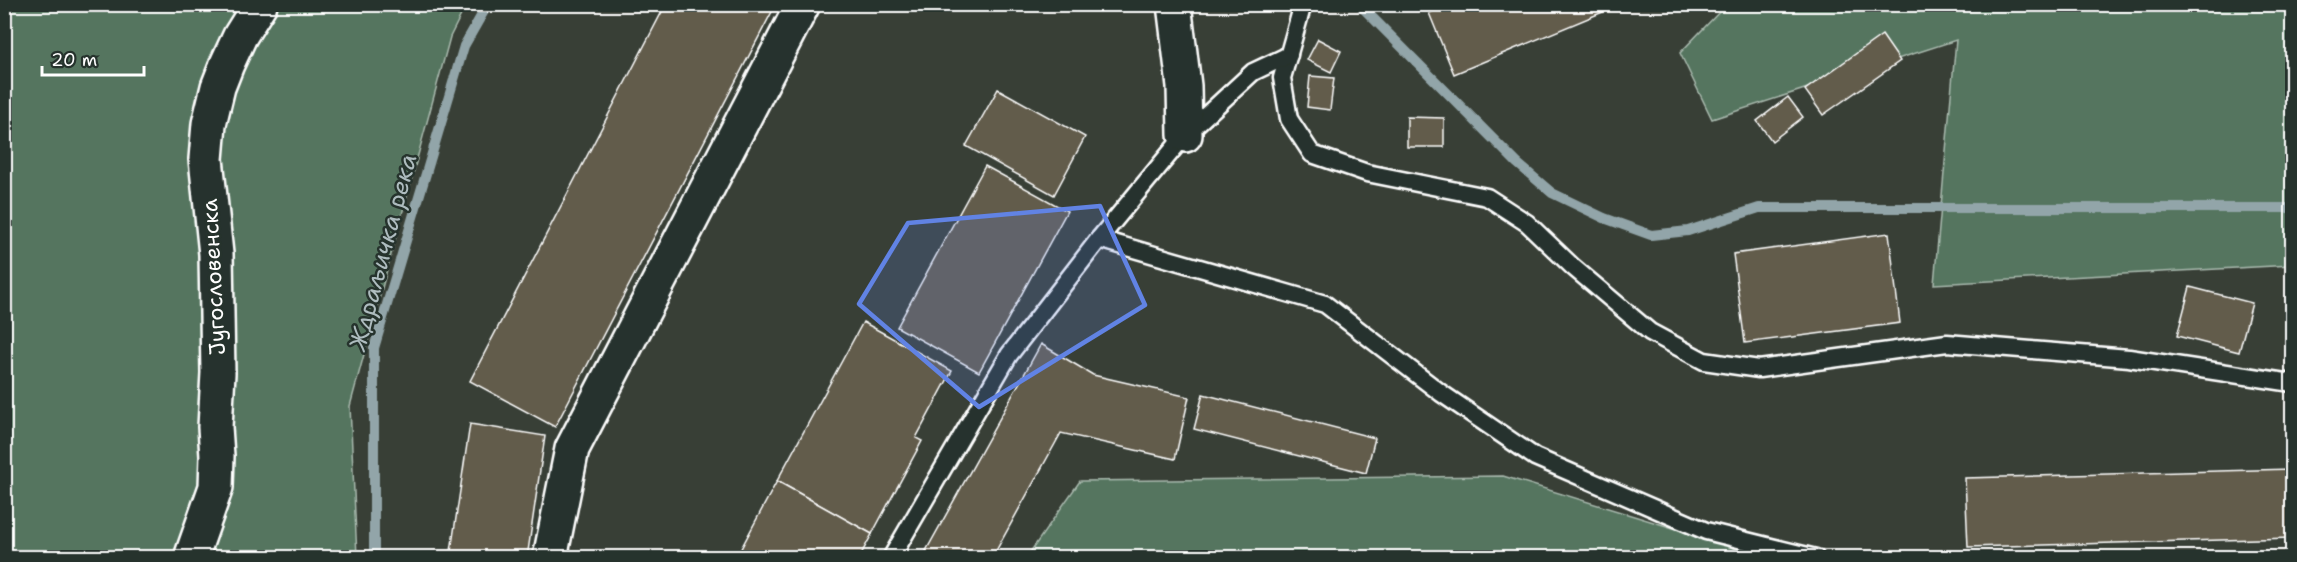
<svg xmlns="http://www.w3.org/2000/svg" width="2297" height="562" viewBox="0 0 2297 562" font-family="'Shantell Sans',sans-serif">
  <rect width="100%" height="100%" fill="#383f36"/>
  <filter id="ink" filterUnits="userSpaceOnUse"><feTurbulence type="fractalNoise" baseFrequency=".0167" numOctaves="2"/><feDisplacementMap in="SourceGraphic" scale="12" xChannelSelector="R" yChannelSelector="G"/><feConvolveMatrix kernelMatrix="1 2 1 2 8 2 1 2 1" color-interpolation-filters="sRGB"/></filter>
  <g filter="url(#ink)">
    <g fill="#54755f" stroke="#aabaaf" stroke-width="1.5">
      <path d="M 4,5 L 466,5 L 450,37 L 350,406 L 357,557 L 5,557 Z"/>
      <path d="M 1726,5 L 2292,5 L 2292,265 L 1934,284 L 1956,40 L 1712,119 L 1680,53 Z"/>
      <path d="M 1503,476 L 1768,557 L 1026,558 L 1080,481 Z"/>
    </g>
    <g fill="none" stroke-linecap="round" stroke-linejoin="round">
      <g stroke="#92a5a9" stroke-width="10">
        <path d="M 1359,4 L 1517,163 L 1552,193 L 1604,218 L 1651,235 L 1688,231 L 1759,208 L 2292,208"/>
        <path d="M 374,558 L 374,348 L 464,46 L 488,4"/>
      </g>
    </g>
    <g fill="#625c4b" stroke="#fff" stroke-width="1.5">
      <path d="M 666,4 L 776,4 L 555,427 L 470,381 Z"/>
      <path d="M 1449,4 L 1622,4 L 1454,74 L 1429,13 Z"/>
      <path d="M 1882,35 L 1900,61 L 1823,115 L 1805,90 Z"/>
      <path d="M 1318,39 L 1341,51 L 1331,72 L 1307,60 Z"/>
      <path d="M 1310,76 L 1334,78 L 1330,110 L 1307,107 Z"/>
      <path d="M 998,89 L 1085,137 L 1054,195 L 966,146 Z"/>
      <path d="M 1788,97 L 1803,117 L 1772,141 L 1757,121 Z"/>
      <path d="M 1407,117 L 1444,118 L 1444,147 L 1407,147 Z"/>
      <path d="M 985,166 L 1067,211 L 979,372 L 897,327 Z"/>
      <path d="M 1889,233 L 1900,323 L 1745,343 L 1733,254 Z"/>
      <path d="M 2190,287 L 2252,303 L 2239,352 L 2177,336 Z"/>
      <path d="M 863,322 L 952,371 L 916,438 L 922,441 L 872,534 L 777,481 Z"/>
      <path d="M 1041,344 L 1093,375 L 1189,397 L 1175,459 L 1061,433 L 992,558 L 922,558 Z"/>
      <path d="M 1203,394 L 1375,438 L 1366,473 L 1194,429 Z"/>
      <path d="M 470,424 L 545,436 L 527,558 L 450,558 Z"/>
      <path d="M 2292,469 L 2292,538 L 1968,547 L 1965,478 Z"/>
      <path d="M 777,481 L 872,534 L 859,558 L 736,558 Z"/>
    </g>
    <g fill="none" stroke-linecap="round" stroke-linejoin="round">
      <g stroke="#fff" stroke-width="21">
        <g id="lane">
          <path d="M 1303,4 L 1282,78 L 1289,119 L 1312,154 L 1367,173 L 1487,197 L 1527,223 L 1573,267 L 1650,332 L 1704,361 L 1759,369 L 1947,343 L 2129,358 L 2292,383"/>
          <path d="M 1289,55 L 1253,72 L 1185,135 L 1099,239 L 1325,304 L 1441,393 L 1535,457 L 1706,531 L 1816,558"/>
          <path d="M 891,558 L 1009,355 L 1099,239"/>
        </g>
      </g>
      <g stroke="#fff" stroke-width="38">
        <g id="street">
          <path d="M 1174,4 L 1184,86 L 1185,135"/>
          <path d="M 550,558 L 572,449 L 803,4"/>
        </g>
      </g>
      <g stroke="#fff" stroke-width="38">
        <path id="secondary" d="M 191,558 L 216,487 L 217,456 L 215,427 L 218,373 L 216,254 L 206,159 L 209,124 L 218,87 L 227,64 L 240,36 L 260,4"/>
      </g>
      <use href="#lane" stroke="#26332d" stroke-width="16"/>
      <use href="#street" stroke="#26332d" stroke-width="33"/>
      <use href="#secondary" stroke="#26332d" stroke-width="33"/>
    </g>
  </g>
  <path fill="#6183e4" fill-opacity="0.2" stroke="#6183e4" stroke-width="4.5" stroke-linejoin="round" d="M 1100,206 L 1145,305 L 979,407 L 859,304 L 908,223 Z"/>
  <g text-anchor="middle" stroke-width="5" stroke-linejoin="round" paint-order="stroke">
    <g font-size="22" fill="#fff" stroke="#26332d">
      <text transform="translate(213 277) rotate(-93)" y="8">Југословенска</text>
    </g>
    <g font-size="24" font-style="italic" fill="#aebcbf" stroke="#26332d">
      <text transform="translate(383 252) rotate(-75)" y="8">Ждраљичка река</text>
    </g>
  </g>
  <rect width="2297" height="562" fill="none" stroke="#26332d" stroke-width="24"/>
  <rect x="12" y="12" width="2273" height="538" fill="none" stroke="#fff" stroke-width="2" filter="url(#ink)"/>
  <path d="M42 66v9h102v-9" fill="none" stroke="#ffffff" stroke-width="3"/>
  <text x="51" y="66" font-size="18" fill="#ffffff" stroke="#26332d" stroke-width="4.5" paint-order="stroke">20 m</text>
</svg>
